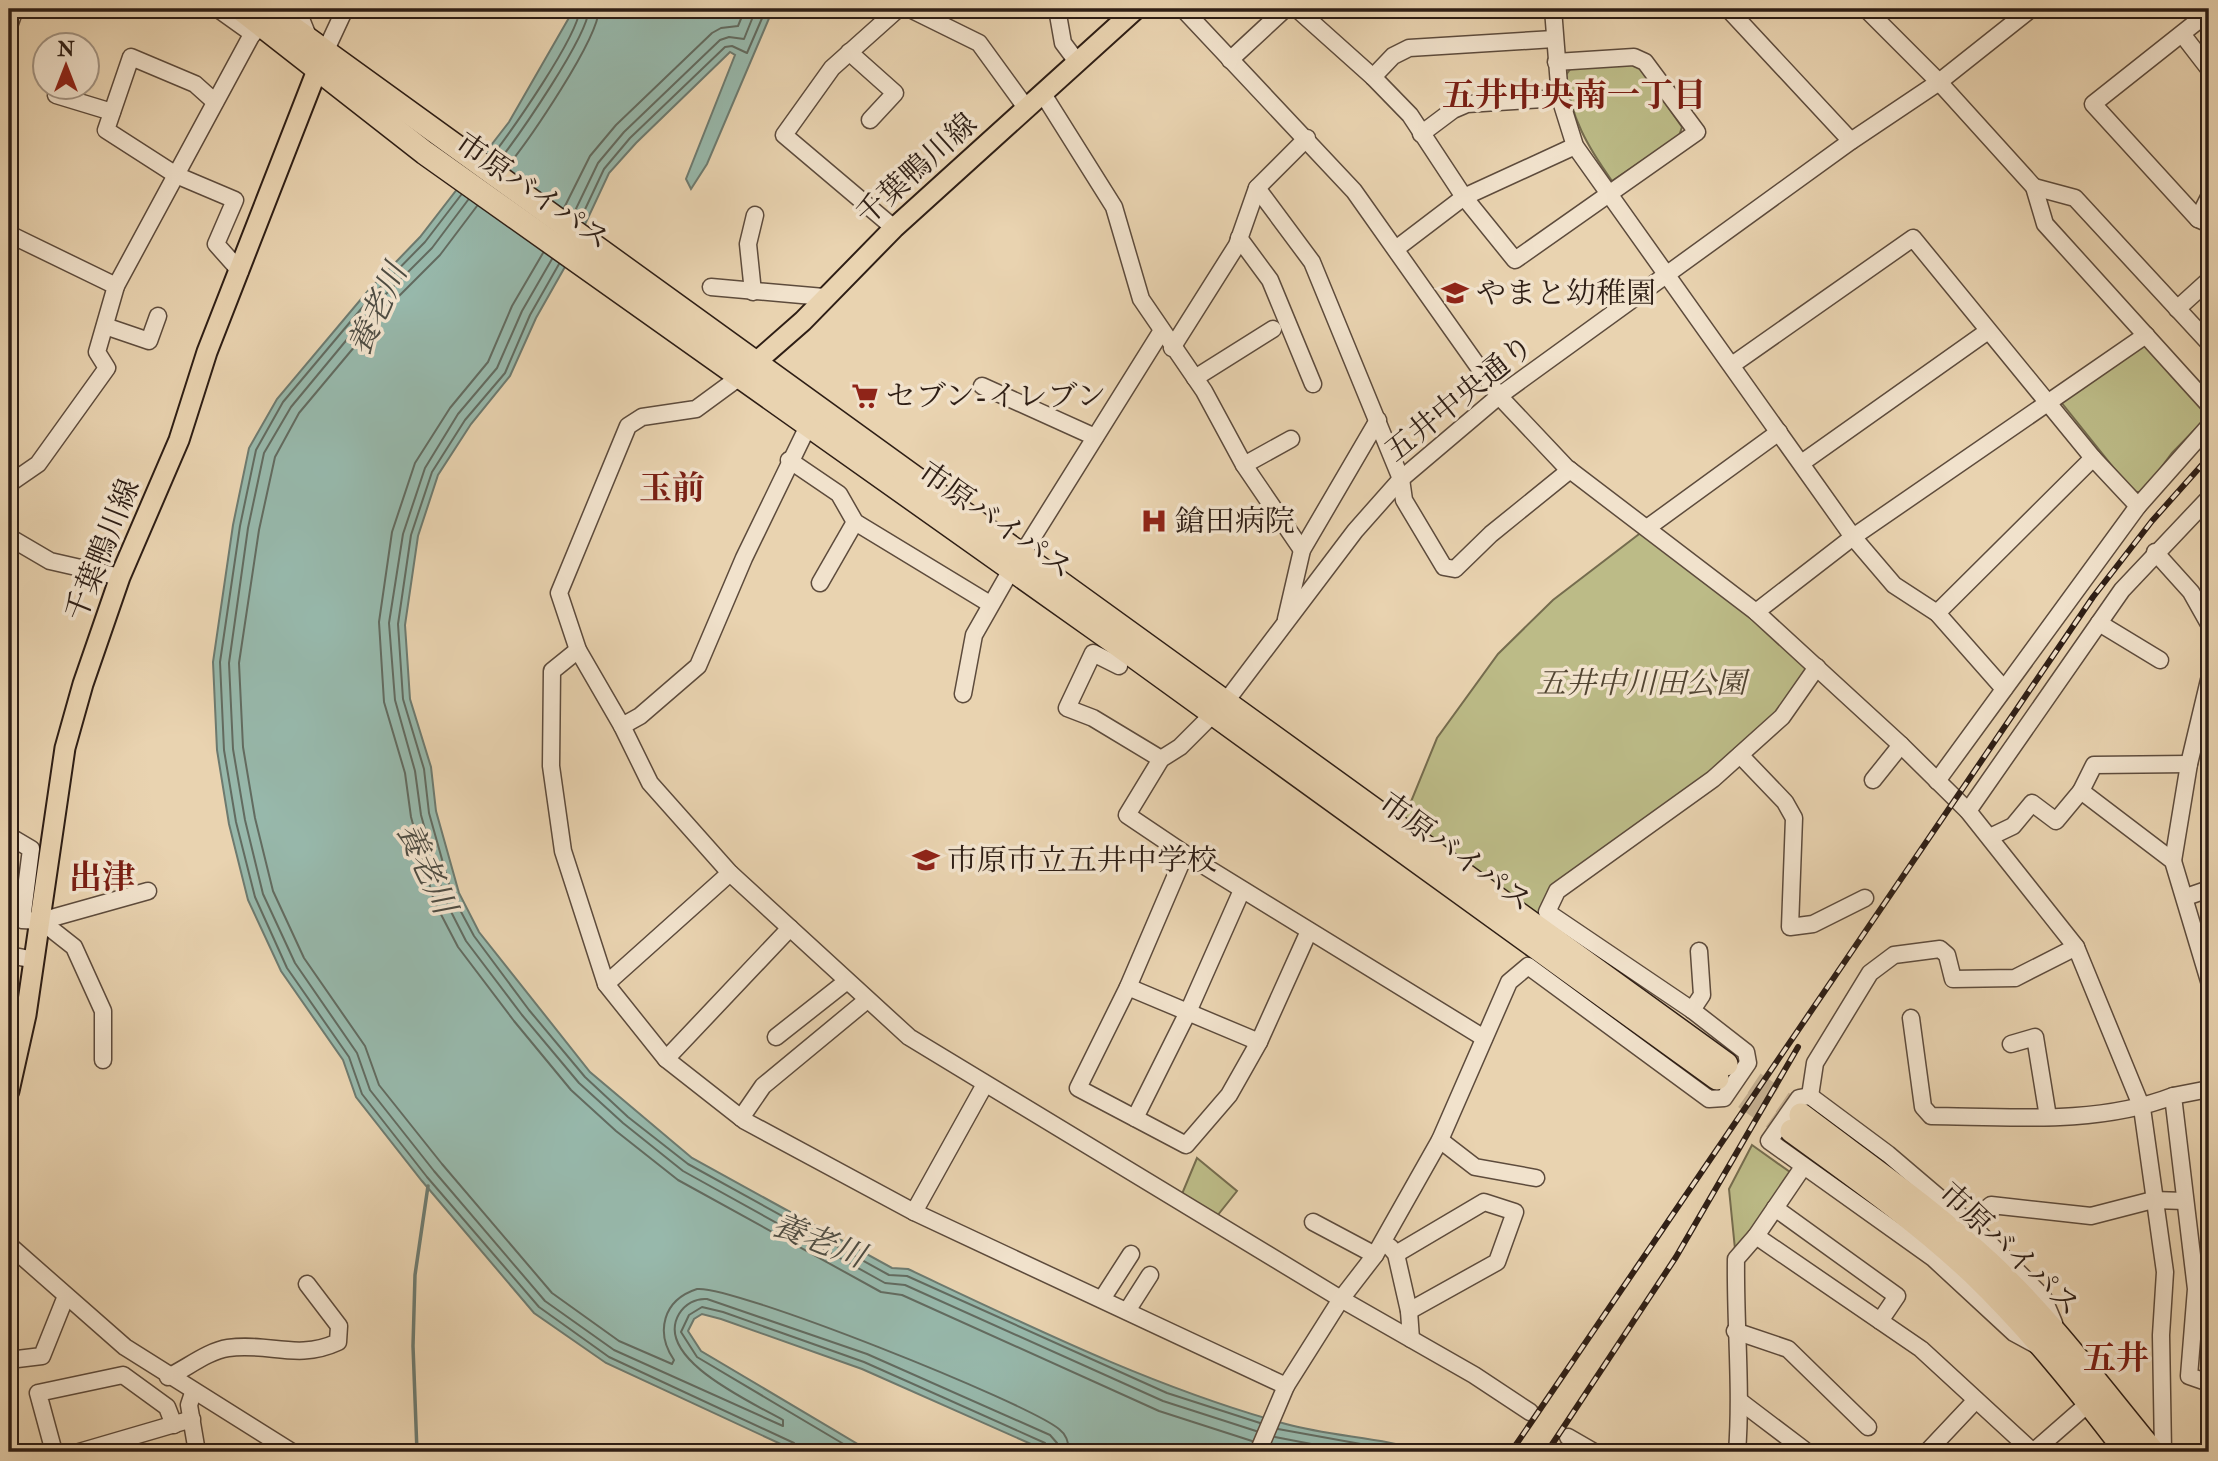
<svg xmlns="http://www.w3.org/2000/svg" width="2218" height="1461" viewBox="0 0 2218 1461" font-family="'IM FELL Double Pica','Noto Serif JP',serif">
  <rect width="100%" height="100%" fill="#e9d3b0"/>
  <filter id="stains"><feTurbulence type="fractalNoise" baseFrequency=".00286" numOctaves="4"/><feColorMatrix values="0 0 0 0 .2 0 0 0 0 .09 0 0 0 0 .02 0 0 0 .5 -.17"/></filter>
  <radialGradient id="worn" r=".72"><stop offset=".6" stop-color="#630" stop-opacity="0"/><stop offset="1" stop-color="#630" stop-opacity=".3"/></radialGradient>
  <g fill="#bcbb87" stroke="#756c4e" stroke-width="2">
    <path d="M 1630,64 L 1640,67 L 1682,127 L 1679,136 L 1612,181 C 1588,147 1570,117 1566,75 L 1571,68 Z"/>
    <path d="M 2145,343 L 2208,411 L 2208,416 L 2172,453 L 2143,492 L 2133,492 L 2061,402 Z"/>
    <path d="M 1647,528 L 1817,667 L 1782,717 L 1557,891 L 1534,924 L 1399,824 L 1408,809 L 1437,738 L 1498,654 L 1553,600 Z"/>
    <path d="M 1752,1145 L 1797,1177 L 1736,1259 L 1729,1189 Z"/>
    <path d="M 1197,1158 L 1237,1191 L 1213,1221 L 1179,1201 Z"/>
  </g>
  <path fill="#97b8ab" stroke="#6d7a6f" stroke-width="2" d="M 574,9 L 773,9 L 707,164 L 691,189 L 686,179 L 735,55 L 730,52 L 636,143 L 609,173 L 566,265 L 536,318 L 510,376 L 471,424 L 438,475 L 418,536 L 405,625 L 410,699 L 431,767 L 436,811 L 459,893 L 479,932 L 590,1072 L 692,1158 L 892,1268 L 908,1269 C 1031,1327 1155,1388 1286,1424 C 1333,1437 1381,1437 1427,1452 L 1049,1452 L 862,1369 L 721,1319 L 702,1314 L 694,1319 L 688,1331 L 701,1351 L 871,1452 L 798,1452 L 606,1363 L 534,1313 L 422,1181 L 356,1097 L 343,1060 L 281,971 L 248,900 L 229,824 L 217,750 L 213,662 L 233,525 L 249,448 L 277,399 L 367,292 L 420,237 L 509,122 Z"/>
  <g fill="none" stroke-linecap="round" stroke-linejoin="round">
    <g stroke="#626b60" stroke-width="2">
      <path d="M 492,156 C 512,130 577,38 580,9"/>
      <path d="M 499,161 C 519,135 587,38 589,9"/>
      <path d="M 507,167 C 529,140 598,40 599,9"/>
      <path d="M 461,195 L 425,242 L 372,296 L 283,402 L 256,450 L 240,526 L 220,662 L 224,750 L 236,822 L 255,897 L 287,968 L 349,1057 L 362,1094 L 427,1177 L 539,1307 L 609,1357 L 794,1443 L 799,1452"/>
      <path d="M 468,200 L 432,248 L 378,302 L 291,407 L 264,453 L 248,528 L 229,663 L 233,749 L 245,820 L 263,894 L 295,963 L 357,1053 L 370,1090 L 434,1171 L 545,1301 L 614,1350 L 783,1426 L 783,1420 C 751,1402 653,1358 679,1314 C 685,1304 696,1298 707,1299 L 867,1354 L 1050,1435 L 1057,1443 L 1059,1452"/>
      <path d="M 477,206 L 440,255 L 386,309 L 299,413 L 275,457 L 259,530 L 239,663 L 243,747 L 255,818 L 273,891 L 304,958 L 365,1046 L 379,1085 L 442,1164 L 552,1293 L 619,1341 L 672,1364 L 674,1360 C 655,1332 663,1300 697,1289 C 733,1285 1026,1402 1059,1429 C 1067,1435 1069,1443 1069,1452"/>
      <path d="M 564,208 L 590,156 L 616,125 L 712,33 L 721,28 L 738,26 L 745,9"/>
      <path d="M 573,215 L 598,163 L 624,132 L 720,40 L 729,37 L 744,39 L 756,9"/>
      <path d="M 580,220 L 604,169 L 630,138 L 725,47 L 732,46 L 747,53 L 766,9"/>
      <path d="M 543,253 L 512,306 L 488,362 L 450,408 L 415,463 L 392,532 L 379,622 L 384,702 L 405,773 L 411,817 L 434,901 L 458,947 L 514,1021 L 571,1090 L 616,1131 L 678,1180 L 881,1292 L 902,1295 L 1159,1411 L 1252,1441"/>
      <path d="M 552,259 L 522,311 L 497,368 L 458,414 L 425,468 L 403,534 L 389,623 L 395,700 L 415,771 L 421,815 L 444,898 L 466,941 L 522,1015 L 579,1083 L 623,1123 L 683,1171 L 885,1283 L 905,1285 L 1163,1401 L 1256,1431"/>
      <path d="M 559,264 L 530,315 L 505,373 L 465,420 L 432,472 L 411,535 L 398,624 L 403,699 L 424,769 L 429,813 L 452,895 L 474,936 L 529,1010 L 585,1077 L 628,1117 L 688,1164 L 889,1275 L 907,1276 L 1167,1393 L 1260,1423"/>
      <path d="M 1278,1429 L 1405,1452"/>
      <path d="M 1275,1437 L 1353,1452"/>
      <path d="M 857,1452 L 697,1357 L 681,1332 L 689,1315 L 702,1307 L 723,1312 L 864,1362 L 1045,1443 L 1050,1452"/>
    </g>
    <path stroke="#6d7a6f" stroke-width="3.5" d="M 417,1452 L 413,1346 L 415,1275 L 428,1186"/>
    <g stroke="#c4af91" stroke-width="23" stroke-dasharray="23 11" stroke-linecap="butt">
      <path d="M 1726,1064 L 1801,1115"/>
      <path d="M 1717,1078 L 1792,1131"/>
    </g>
    <g stroke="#5d4b3c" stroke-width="19">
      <g id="minor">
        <path d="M 218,9 L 253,34"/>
        <path d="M 297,9 L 310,41"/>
        <path d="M 910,9 L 979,43 L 1027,109"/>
        <path d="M 1057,9 L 1063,43 L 1078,63"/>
        <path d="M 1183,9 L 1354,191 L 1499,396 L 1566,467 L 1756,612 L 1901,745 L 1968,811 L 2076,947 L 2142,1108 L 2165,1272 L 2161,1335 L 2163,1452"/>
        <path d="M 1297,9 L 1373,77 L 1410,115 L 1464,197 L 1515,260 L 1697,132 L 1645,62 L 1634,57 L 1556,62"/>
        <path d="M 1553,9 L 1560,98 L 1575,146 L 1853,537 L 1894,585 L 1937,613 L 2004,689"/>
        <path d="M 1732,9 L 1730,11 L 1851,141"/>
        <path d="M 1866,9 L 1939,82 L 2034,187 L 2045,224 L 2209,405"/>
        <path d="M 2209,12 L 2093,104 L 2198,219 L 2209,224"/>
        <path d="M 9,26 L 15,9"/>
        <path d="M 2182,34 L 2209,69"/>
        <path d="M 325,52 L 345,9"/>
        <path d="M 849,52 L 895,93 L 870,120"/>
        <path d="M 1230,60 L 1285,9"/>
        <path d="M 1373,77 L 1393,56 L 1409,48 L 1554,39"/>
        <path d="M 1043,94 L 1114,207 L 1141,299 L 1204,391 L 1244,465 L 1302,550"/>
        <path d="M 56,95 L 112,112"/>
        <path d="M 215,102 L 195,84 L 131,57 L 106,130 L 176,175 L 235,200 L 216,244 L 240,271"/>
        <path d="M 1421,134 L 1453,110 L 1467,104 L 1560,98"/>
        <path d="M 2034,187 L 2075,198 L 2209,343"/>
        <path d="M 1257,188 L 1312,262 L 1401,479 L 1404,500 L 1444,567 L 1455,569 L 1491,534 L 1570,470"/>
        <path d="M 2198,219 L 2209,197"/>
        <path d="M 894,228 L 784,135 L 832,68 L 898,9"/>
        <path d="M 9,234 L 116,286"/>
        <path d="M 1239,238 L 1270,280 L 1313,384"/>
        <path d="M 1397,248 L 1464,197 L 1575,146"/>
        <path d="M 711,287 L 824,297"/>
        <path d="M 753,292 L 748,244 L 755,215"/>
        <path d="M 2177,309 L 2209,280"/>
        <path d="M 105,326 L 149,341 L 158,316"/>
        <path d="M 1172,348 L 1237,245 L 1257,188 L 1307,138"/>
        <path d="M 1732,365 L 1913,238 L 2093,458 L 2138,506"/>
        <path d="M 741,376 L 696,409 L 642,417 L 628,426 L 559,593 L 578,650 L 622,726 L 650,783 L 730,873 L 909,1037 L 1341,1299 L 1474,1375 L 1530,1412"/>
        <path d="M 1195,378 L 1273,329"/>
        <path d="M 982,386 L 1095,437"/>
        <path d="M 789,460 L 839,494 L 855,522 L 990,604"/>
        <path d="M 1803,462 L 1988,331"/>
        <path d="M 1244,465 L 1291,439"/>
        <path d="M 9,484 L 38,464 L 107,368 L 97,352 L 116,286 L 263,14"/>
        <path d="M 1647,528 L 1779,432"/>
        <path d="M 9,537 L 50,561 L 120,577"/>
        <path d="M 2155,552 L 2191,592 L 2209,624"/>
        <path d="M 1021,556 L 1161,332"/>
        <path d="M 820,583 L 855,522"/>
        <path d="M 1756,612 L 1853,537 L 2146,335"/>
        <path d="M 1937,613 L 2093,458"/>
        <path d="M 1286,619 L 1302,550 L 1378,420"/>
        <path d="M 2099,623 L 2160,660"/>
        <path d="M 578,650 L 552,671 L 551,766 L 563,851 L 606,984 L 666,1059 L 745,1121 L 914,1212 L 1286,1386"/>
        <path d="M 1119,666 L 1093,653 L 1067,708 L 1093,718 L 1161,759"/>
        <path d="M 963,694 L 974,635 L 1011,570"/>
        <path d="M 622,726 L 640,716 L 698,666 L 744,558 L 809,424"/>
        <path d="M 1740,755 L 1785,802 L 1794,818 L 1790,927 L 1813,924 L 1865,898"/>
        <path d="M 2189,764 L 2094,765 L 2081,791 L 2173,861 L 2209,981"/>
        <path d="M 1873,780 L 1901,745"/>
        <path d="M 1937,781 L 2138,506 L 2209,426"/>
        <path d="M 1968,811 L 2122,590 L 2209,498"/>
        <path d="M 9,836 L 31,849 L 22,920 L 41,921 L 74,947 L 103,1011 L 103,1060"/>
        <path d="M 1990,837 L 2013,826 L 2032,803 L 2056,821 L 2081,791"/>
        <path d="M 1185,854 L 1128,987 L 1078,1088 L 1186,1145 L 1229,1095 L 1259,1042 L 1309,931"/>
        <path d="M 2173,861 L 2189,764 L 2209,680"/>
        <path d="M 2186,897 L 2209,889"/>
        <path d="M 41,921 L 148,891"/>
        <path d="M 9,955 L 35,960"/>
        <path d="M 606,984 L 730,873"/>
        <path d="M 1128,987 L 1259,1042"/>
        <path d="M 1692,1010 L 1702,995 L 1699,951"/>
        <path d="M 1911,1018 L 1923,1107 L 1931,1116 C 2011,1117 2098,1125 2173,1096"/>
        <path d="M 776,1037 L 847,981"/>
        <path d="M 1484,1038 L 1185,854 L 1127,815 L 1161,759 L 1180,747 L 1227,700 L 1355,531 L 1401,479 L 1499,396 L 1851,141 L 1939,82 L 2031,9"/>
        <path d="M 2011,1044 L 2035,1037 L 2048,1117"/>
        <path d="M 666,1059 L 790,928"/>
        <path d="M 2209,1089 L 2173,1096 L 2196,1289 L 2189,1376 L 2209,1383"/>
        <path d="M 1810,1096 L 1815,1063 L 1870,973 L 1894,955 L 1940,949 L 1947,955 L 1953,979 L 2015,978 L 2076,947"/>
        <path d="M 741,1118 L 763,1086 L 867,1000"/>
        <path d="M 1135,1118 L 1188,1012 L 1242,890"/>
        <path d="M 1440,1140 L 1475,1167 L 1536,1178"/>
        <path d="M 1775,1208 L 1897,1296 L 1880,1321"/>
        <path d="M 914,1212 L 984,1086"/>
        <path d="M 1313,1222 L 1375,1255"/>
        <path d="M 1969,1223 L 1991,1205 L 2091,1216 L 2153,1200 L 2185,1201"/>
        <path d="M 1756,1236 L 1921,1349 L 2033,1452"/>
        <path d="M 9,1245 L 125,1347 L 292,1452"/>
        <path d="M 1390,1247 L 1396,1254 L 1409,1311 L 1411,1339"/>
        <path d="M 1396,1254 L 1484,1202 L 1515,1212 L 1497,1262 L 1409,1311"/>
        <path d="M 1102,1299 L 1131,1254"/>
        <path d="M 1127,1311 L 1150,1275"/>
        <path d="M 1735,1331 L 1788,1349 L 1868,1427"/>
        <path d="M 2036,1345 L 2014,1333 L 1933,1258 L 1769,1141 L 1799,1098 L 1810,1096 L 1888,1154 L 1969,1223 L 2043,1297 L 2054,1323"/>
        <path d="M 9,1360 L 42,1356 L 66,1296"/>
        <path d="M 168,1377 C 187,1368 208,1351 228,1348 C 269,1342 297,1361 338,1342 L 339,1326 L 307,1284"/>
        <path d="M 193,1393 L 189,1405 L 197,1452"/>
        <path d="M 1741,1402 L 1807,1452"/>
        <path d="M 1568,1437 L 1594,1452"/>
        <path d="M 54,1452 L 38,1393 L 123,1375 L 167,1407 L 174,1425"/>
        <path d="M 79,1452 L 192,1419"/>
        <path d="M 1258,1452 L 1286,1386 L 1341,1299 L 1375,1255 L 1440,1140 L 1509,982 L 1528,966 L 1709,1099 L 1724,1098 L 1748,1063 L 1746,1052 L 1692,1010 L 1547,912 L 1557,891 L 1713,779 L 1782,717 L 1817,667"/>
        <path d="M 1737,1452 C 1742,1388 1735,1323 1736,1259 L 1756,1236 L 1803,1167"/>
        <path d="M 1927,1452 L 1976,1400"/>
        <path d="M 2033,1452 L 2089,1403"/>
      </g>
    </g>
    <g stroke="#2e1e15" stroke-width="23">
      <g id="major">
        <path d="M 746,371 L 803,321 L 894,228 L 1136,9"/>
        <path d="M 9,1091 L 26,1015 L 65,748 L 83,684 L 120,577 L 179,440 L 207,352 L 323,55"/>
      </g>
    </g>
    <g stroke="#2e1e15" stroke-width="26">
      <g id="highway">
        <path d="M 241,9 L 425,153 L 1113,641 L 1717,1078"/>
        <path d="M 266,9 L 1726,1064"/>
        <path d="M 1801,1115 C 1864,1163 1931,1209 1989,1263 C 2050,1320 2100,1388 2153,1452"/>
        <path d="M 1792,1131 C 1854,1176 1917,1220 1973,1273 C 2030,1328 2079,1389 2127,1452"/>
      </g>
    </g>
    <use href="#minor" stroke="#f1e2cc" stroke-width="16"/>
    <use href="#major" stroke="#e9d3b0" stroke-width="19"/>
    <use href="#highway" stroke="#e9d3b0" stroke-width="23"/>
    <g stroke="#2e1e15" stroke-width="6">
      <g id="rail">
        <path d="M 1511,1452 L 2093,597 L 2152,521 L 2209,457"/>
        <path d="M 1547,1452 L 1676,1257 L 1798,1047"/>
      </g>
    </g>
    <use href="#rail" stroke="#f1e2cc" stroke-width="3.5" stroke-dasharray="10" stroke-linecap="butt"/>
  </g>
  <defs>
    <g id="school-bare" transform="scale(2.1)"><path d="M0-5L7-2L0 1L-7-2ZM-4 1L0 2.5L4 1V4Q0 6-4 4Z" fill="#8f2418" stroke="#f1e2cc" stroke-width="2.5" paint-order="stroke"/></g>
    <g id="supermarket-bare" transform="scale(2.1)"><path d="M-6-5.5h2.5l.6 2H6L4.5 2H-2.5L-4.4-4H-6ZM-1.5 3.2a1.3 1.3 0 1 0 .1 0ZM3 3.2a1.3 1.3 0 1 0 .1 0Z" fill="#8f2418" stroke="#f1e2cc" stroke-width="2.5" paint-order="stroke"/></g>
    <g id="hospital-bare" transform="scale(2.1)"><path d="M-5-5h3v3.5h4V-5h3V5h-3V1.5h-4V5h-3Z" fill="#8f2418" stroke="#f1e2cc" stroke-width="2.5" paint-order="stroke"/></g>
  </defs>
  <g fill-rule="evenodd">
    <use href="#school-bare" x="1455" y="293"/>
    <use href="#supermarket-bare" x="865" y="396"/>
    <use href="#hospital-bare" x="1154" y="521"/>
    <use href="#school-bare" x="926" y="860"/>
  </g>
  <g text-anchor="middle" stroke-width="7" stroke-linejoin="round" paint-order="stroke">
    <g font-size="30" fill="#2e1e15" stroke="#f1e2cc">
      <text transform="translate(916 169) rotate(-42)" y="10">千葉鴨川線</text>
      <text transform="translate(533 191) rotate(35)" y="10">市原バイパス</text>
      <text transform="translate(1459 398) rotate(-39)" y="10">五井中央通り</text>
      <text transform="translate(996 520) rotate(35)" y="10">市原バイパス</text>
      <text transform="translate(102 550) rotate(-68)" y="10">千葉鴨川線</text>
      <text transform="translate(1456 852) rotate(36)" y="10">市原バイパス</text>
      <text transform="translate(2010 1249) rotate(43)" y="10">市原バイパス</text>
    </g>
    <g font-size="30" fill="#2e1e15" stroke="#f1e2cc" text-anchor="start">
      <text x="1476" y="303">やまと幼稚園</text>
      <text x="886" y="406">セブン-イレブン</text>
      <text x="1175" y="531">鎗田病院</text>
      <text x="947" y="870">市原市立五井中学校</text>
    </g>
    <g font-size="30" font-style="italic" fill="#524532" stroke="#f1e2cc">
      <text x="1641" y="693">五井中川田公園</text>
    </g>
    <g font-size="32" font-style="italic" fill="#4e4c42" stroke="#f1e2cc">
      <text transform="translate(377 309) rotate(-65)" y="11">養老川</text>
      <text transform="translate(427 868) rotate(65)" y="11">養老川</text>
      <text transform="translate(819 1240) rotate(21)" y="11">養老川</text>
    </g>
    <g font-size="33" font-weight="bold" fill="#7a1f14" stroke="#f1e2cc">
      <text x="1574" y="106">五井中央南一丁目</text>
      <text x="672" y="499">玉前</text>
      <text x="102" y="888">出津</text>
      <text x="2116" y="1369">五井</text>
    </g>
  </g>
  <rect width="2218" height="1461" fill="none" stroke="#e9d3b0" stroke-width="35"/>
  <rect x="10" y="10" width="2197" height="1440" fill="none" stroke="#2e1e15" stroke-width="3.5"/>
  <rect x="18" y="18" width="2183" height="1426" fill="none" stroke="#2e1e15" stroke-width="2"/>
  <g transform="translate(66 66)"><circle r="33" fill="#f1e2cc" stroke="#a39483" stroke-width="2"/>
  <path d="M0-5L12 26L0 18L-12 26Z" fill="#8f2418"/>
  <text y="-10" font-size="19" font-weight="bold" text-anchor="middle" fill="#2e1e15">N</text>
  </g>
  <rect width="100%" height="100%" filter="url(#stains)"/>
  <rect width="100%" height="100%" fill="url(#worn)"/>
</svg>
